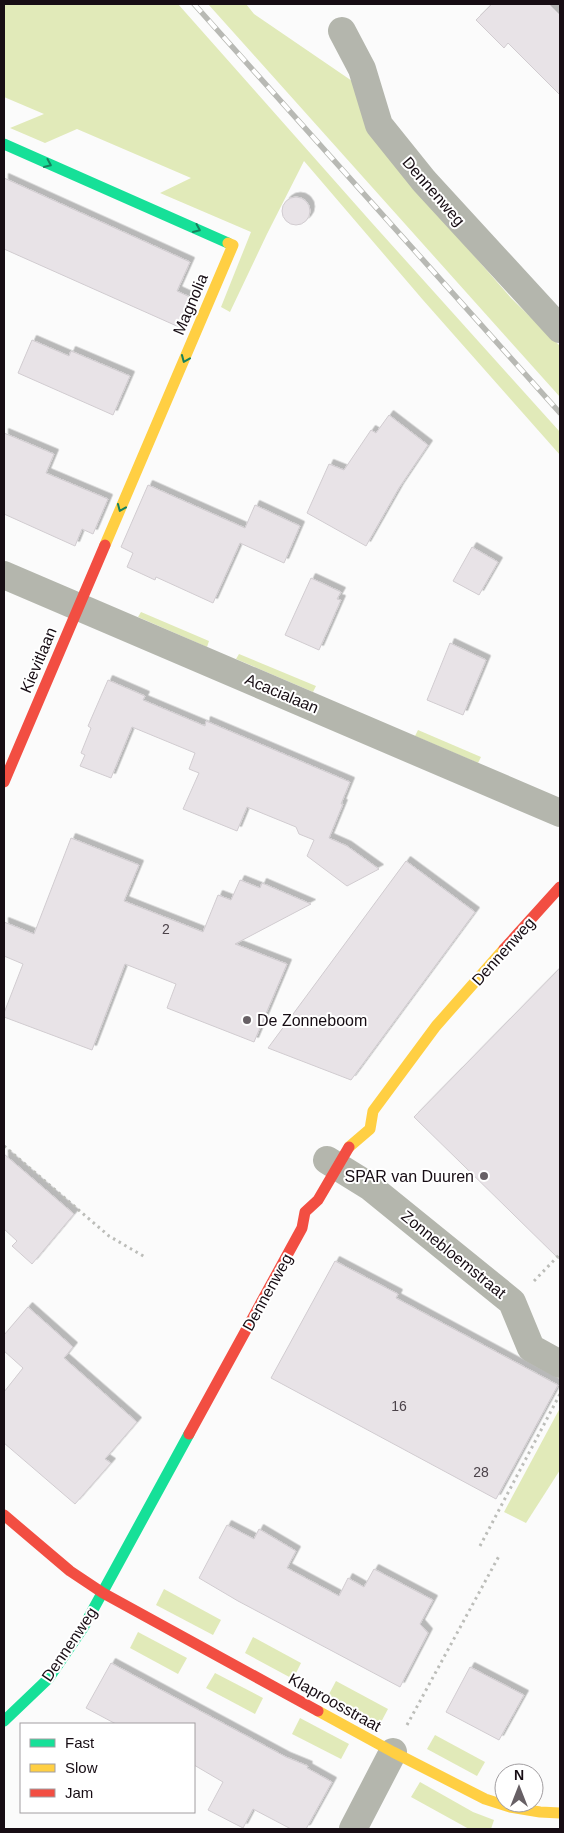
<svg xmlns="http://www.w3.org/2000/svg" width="564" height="1833" viewBox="0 0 564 1833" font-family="Helvetica,sans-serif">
  <defs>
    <filter id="shadow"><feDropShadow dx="4.5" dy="-4.5" stdDeviation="0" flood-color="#0004"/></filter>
  </defs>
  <rect width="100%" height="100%" fill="#fbfbfb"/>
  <g fill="#e1eab9">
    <path d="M 4,4 L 178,4 L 372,223 L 560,432 L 560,455 L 423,300 L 304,161 L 267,234 L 230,312 L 221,307 L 251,232 L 160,193 L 191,178 L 77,129 L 45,143 L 10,128 L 44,114 L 4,97 Z"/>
    <path d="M 208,4 L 246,4 L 254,14 L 355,83 L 400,171 L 511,298 L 560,346 L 560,397 Z"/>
    <path d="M 141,612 L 209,641 L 207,647 L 138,617 Z"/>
    <path d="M 239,654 L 316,686 L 313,692 L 236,659 Z"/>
    <path d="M 418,730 L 481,757 L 478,763 L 415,736 Z"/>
    <path d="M 560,1408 L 560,1470 L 526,1523 L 504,1512 Z"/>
    <path d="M 164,1589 L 221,1620 L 213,1635 L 156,1605 Z"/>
    <path d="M 138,1632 L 187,1658 L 178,1674 L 130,1648 Z"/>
    <path d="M 253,1637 L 301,1663 L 293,1679 L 245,1653 Z"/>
    <path d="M 215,1673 L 263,1698 L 255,1714 L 206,1688 Z"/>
    <path d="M 336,1681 L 388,1709 L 380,1724 L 328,1696 Z"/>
    <path d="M 300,1718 L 349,1744 L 341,1759 L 292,1734 Z"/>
    <path d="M 435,1735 L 485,1762 L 477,1776 L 427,1749 Z"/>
    <path d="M 420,1782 L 473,1812 L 494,1820 L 491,1829 L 469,1829 L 411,1797 Z"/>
  </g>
  <g fill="#e8e3e7" stroke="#d1ccd0" filter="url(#shadow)">
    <path d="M 492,4 L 549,4 L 560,15 L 560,95 L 508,43 L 504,48 L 476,20 Z"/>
    <path d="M 4,178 L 190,262 L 177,291 L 192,298 L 179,327 L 4,249 Z"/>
    <circle cx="296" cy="211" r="14"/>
    <path d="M 32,340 L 69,356 L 71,351 L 130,376 L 113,415 L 18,373 Z"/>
    <path d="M 389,415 L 428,445 L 399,488 L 366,546 L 307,513 L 329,464 L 344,470 L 371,430 L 376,433 Z"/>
    <path d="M 4,433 L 54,454 L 46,473 L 108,499 L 93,534 L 82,529 L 75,546 L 4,514 Z"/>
    <path d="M 148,485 L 245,528 L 255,505 L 300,526 L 284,563 L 240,543 L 213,603 L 156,577 L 155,580 L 127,567 L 133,553 L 121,547 Z"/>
    <path d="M 472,547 L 498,562 L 479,595 L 453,581 Z"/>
    <path d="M 311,578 L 341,592 L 337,599 L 341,600 L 319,650 L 285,635 Z"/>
    <path d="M 450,643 L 486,660 L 463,715 L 427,700 Z"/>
    <path d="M 108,680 L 145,696 L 143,700 L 205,726 L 206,721 L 350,782 L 341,804 L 343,804 L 329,838 L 347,846 L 379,869 L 347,886 L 307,856 L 314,840 L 299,834 L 296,827 L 247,807 L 237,831 L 183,809 L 199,773 L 189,769 L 195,753 L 132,727 L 111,778 L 80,766 L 85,755 L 81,753 L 91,728 L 88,726 Z"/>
    <path d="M 71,838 L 139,865 L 124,901 L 203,932 L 218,895 L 231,900 L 240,880 L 260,888 L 262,883 L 311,904 L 235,944 L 287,964 L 254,1042 L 167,1008 L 176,984 L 125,964 L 92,1050 L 4,1017 L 4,1013 L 23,964 L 4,956 L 4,922 L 34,934 Z"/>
    <path d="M 406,861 L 475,912 L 351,1080 L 268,1048 Z"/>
    <path d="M 560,968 L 560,1260 L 414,1117 Z"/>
    <path d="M 4,1154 L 74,1214 L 32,1264 L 12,1246 L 17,1241 L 4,1229 Z"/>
    <path d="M 335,1261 L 398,1294 L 396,1298 L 558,1385 L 496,1499 L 271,1378 Z"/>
    <path d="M 28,1307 L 73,1347 L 64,1358 L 137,1422 L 105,1459 L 111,1463 L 75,1504 L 4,1443 L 4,1392 L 23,1368 L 4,1351 L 4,1335 Z"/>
    <path d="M 227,1525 L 254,1539 L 259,1529 L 296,1551 L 287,1568 L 339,1596 L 348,1578 L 364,1587 L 374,1569 L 433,1600 L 420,1624 L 428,1633 L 400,1687 L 238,1601 L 199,1578 Z"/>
    <path d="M 111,1663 L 286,1757 L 308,1766 L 307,1768 L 332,1782 L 306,1829 L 291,1829 L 253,1809 L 243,1828 L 208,1810 L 223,1782 L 194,1765 L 194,1724 L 116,1724 L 86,1708 Z"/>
    <path d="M 470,1667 L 524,1695 L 499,1740 L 446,1712 Z"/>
  </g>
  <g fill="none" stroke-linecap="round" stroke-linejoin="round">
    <g stroke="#bcbdb9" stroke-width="3" stroke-dasharray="2.5 4" stroke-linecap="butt">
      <path d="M 4,1146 L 109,1236 L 145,1257"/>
      <path d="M 534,1281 L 560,1254"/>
      <path d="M 480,1546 L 560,1394"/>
      <path d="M 407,1725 L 499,1556"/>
    </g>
    <g stroke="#b4b6ad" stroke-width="28">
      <path d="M 342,31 L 362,69 L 379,125 L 424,181 L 560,329"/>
      <path d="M 4,575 L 560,813"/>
      <path d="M 327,1160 L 369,1186 L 512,1302 L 531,1348 L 560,1364"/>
      <path d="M 353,1829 L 393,1752"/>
    </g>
    <g stroke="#16e098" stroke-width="11">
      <path d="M 4,144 L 228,243"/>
      <path d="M 4,1721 L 49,1678 L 83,1628 L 189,1434"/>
    </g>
    <g stroke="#ffcf43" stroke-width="11">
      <path d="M 105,545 L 233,245 L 228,243"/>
      <path d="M 349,1147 L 370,1129 L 373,1111 L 436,1026 L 504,949"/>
      <path d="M 318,1711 L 393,1752 L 485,1799 L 510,1807 L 540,1812 L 560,1813"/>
    </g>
    <g stroke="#f24e42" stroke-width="11">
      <path d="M 4,782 L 105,545"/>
      <path d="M 504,949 L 560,887"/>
      <path d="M 189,1434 L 302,1228 L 305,1212 L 318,1200 L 349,1147"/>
      <path d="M 4,1515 L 70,1571 L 103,1593 L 318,1711"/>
    </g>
    <g stroke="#b8b9b4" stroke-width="5.5">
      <path id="rail" d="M 194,4 L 560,413"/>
    </g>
    <use href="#rail" stroke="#fff" stroke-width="4" stroke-dasharray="11" stroke-linecap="butt"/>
  </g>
  <defs><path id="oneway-chevron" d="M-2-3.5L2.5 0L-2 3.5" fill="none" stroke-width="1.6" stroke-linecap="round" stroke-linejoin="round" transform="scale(1.25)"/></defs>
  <g stroke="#16815d">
    <use href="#oneway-chevron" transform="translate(48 164) rotate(24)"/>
    <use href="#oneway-chevron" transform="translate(197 229) rotate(24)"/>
    <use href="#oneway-chevron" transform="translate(185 359) rotate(113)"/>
    <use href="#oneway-chevron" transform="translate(121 508) rotate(113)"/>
  </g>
  <g fill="#676065" stroke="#fff" stroke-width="2">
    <circle cx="247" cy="1020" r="5"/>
    <circle cx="484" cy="1176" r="5"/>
  </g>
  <g text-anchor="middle" stroke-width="4" stroke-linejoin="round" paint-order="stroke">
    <g font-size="14" fill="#4b4249">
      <text x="166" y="934">2</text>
      <text x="399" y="1411">16</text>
      <text x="481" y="1477">28</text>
    </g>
    <g font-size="16" fill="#170d14" stroke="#fff">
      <text transform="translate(434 191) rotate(49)" y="6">Dennenweg</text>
      <text transform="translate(190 304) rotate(-67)" y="6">Magnolia</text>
      <text transform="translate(38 660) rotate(-67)" y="6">Kievitlaan</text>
      <text transform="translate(282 693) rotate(23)" y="6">Acacialaan</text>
      <text transform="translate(503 951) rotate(-48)" y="6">Dennenweg</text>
      <text transform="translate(454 1254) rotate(39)" y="6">Zonnebloemstraat</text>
      <text transform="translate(267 1292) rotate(-61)" y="6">Dennenweg</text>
      <text transform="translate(69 1644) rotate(-56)" y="6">Dennenweg</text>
      <text transform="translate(335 1702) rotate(29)" y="6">Klaproosstraat</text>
    </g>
    <g font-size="16" fill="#170d14" stroke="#fff" text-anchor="start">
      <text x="257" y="1026">De Zonneboom</text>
      <text x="474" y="1182" text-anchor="end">SPAR van Duuren</text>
    </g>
  </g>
  <rect width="564" height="1833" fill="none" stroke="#170d14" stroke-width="10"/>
  <rect x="20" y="1723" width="175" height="90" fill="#ffffff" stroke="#a29ea1"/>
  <rect x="30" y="1739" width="25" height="8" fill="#16e098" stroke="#a29ea1"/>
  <text x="65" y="1748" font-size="15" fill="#170d14">Fast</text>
  <rect x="30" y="1764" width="25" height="8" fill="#ffcf43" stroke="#a29ea1"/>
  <text x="65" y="1773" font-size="15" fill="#170d14">Slow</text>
  <rect x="30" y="1789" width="25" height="8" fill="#f24e42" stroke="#a29ea1"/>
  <text x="65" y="1798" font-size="15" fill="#170d14">Jam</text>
  <g transform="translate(519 1788)"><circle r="24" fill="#ffffff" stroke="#a29ea1"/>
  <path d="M0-4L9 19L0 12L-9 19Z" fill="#676065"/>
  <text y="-8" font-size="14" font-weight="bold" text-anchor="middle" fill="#170d14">N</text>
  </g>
</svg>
